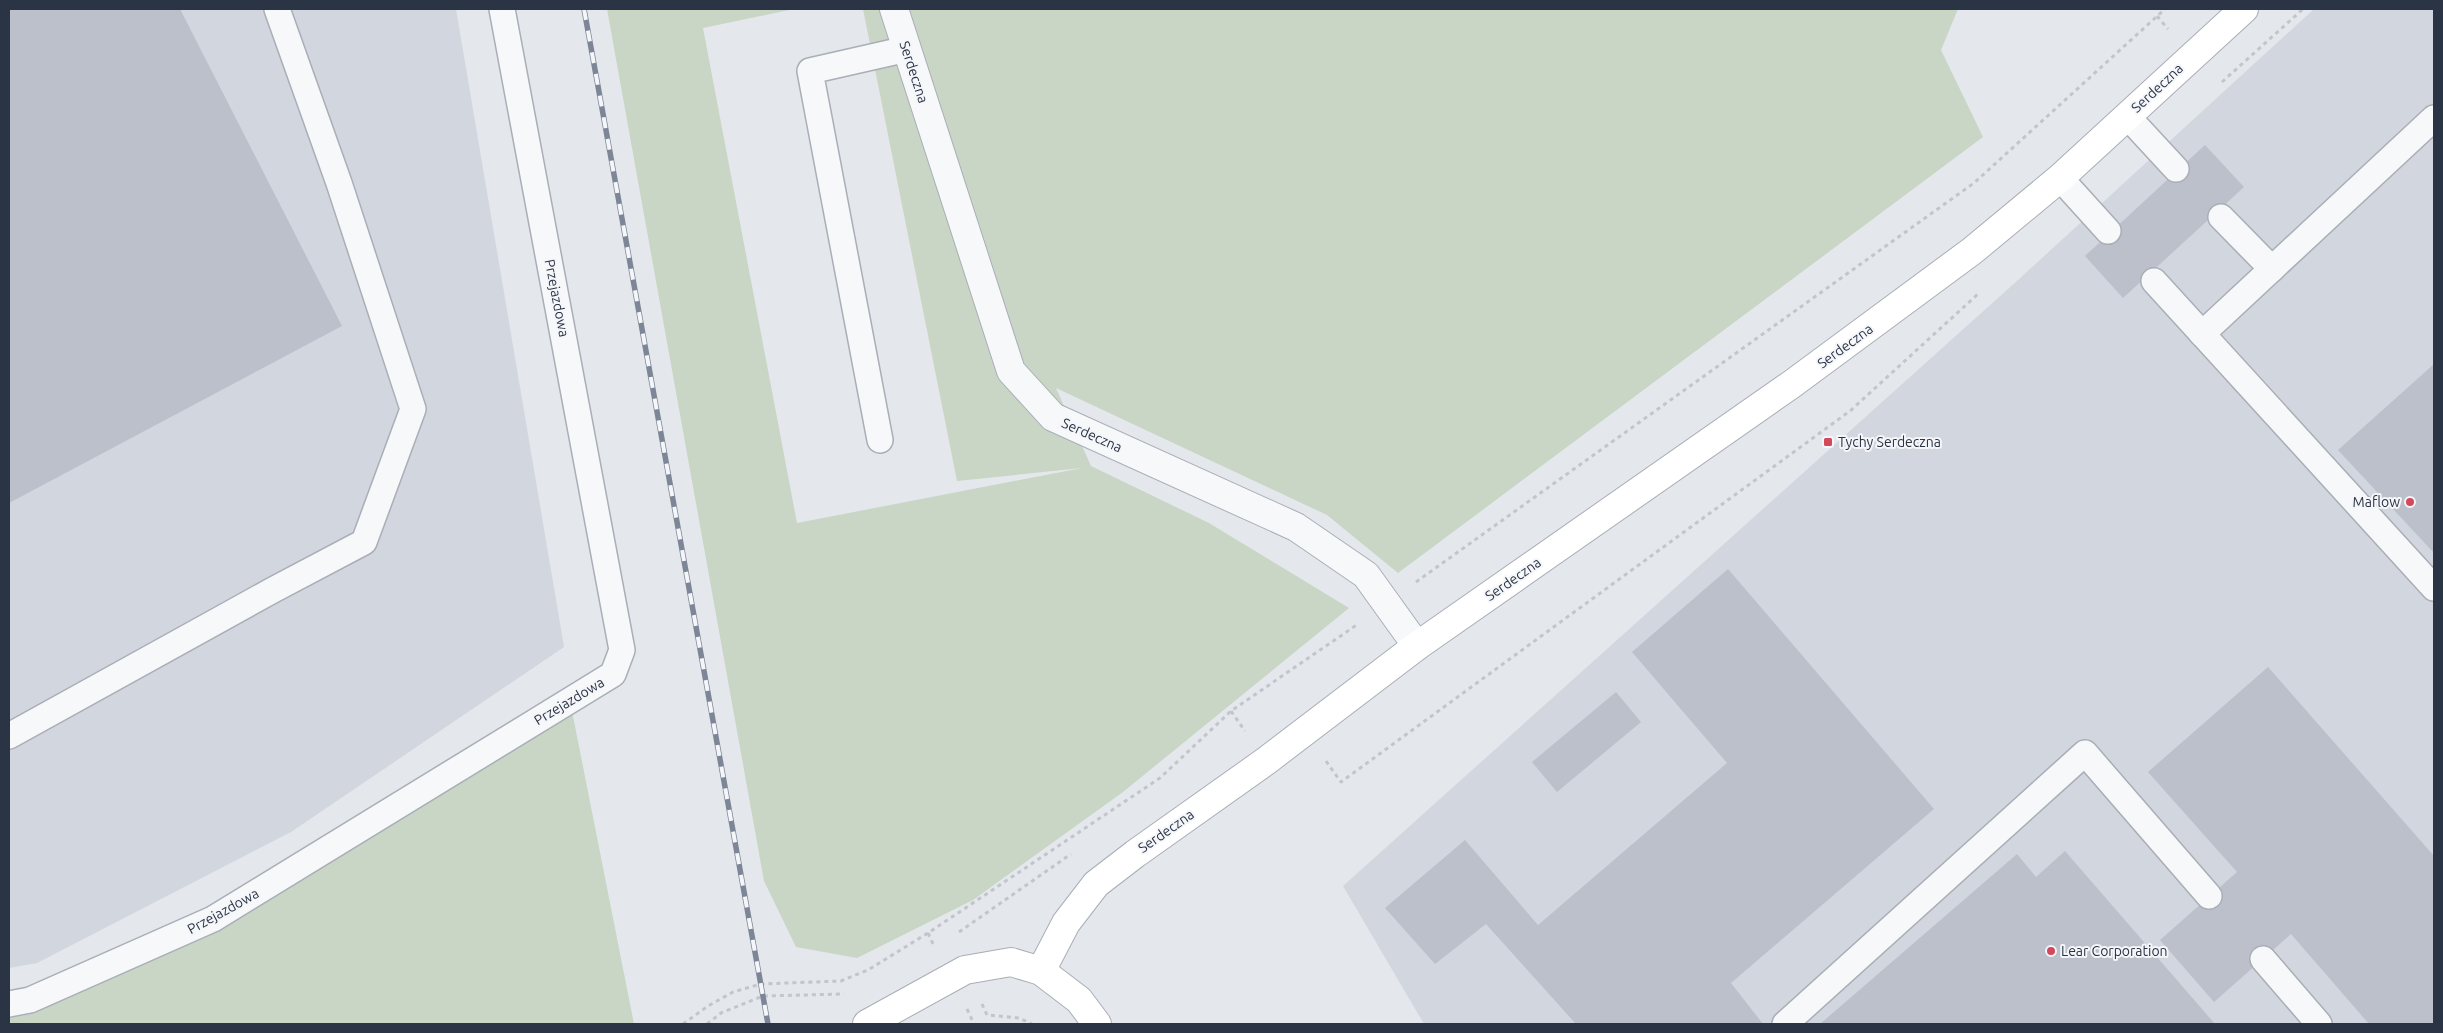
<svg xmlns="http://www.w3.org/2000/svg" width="2443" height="1033" viewBox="0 0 2443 1033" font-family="Ubuntu,sans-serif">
  <rect width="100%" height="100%" fill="#e4e7ec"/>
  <g fill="#d2d6de">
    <path d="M 9,9 L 456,9 L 564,647 L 291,832 L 37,963 L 9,968 Z"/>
    <path d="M 2314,9 L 2434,9 L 2434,1024 L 1424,1024 L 1343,886 L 2018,280 Z"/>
  </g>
  <g fill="#c9d6c5">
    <path d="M 607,9 L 794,9 L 703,28 L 797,523 L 1082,468 L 957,481 L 863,9 L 1958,9 L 1941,50 L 1983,137 L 1398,573 L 1327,515 L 1056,388 L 1091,466 L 1209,523 L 1349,608 L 1123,792 L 973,900 L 857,958 L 796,947 L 764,881 Z"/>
    <path d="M 572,711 L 634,1024 L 9,1024 L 9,1018 L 31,1014 L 218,931 Z"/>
  </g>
  <g fill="#bbc0ca">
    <path d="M 9,9 L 180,9 L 342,326 L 9,503 Z"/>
    <path d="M 2205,145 L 2244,187 L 2123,298 L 2085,256 Z"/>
    <path d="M 2434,364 L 2434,553 L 2338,450 Z"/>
    <path d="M 1728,569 L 1934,809 L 1731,983 L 1763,1024 L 1576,1024 L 1486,924 L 1435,964 L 1385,908 L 1465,840 L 1538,925 L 1727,763 L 1632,652 Z"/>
    <path d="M 2268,667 L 2434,856 L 2434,1024 L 2369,1024 L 2291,934 L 2214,1002 L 2160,940 L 2237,872 L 2148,772 Z"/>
    <path d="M 1616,692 L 1641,722 L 1557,792 L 1532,762 Z"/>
    <path d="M 2065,851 L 2215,1024 L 1820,1024 L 2017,854 L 2036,877 Z"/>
  </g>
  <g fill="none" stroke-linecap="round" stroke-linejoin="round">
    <g stroke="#a9aeb7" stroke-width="28">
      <g id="lane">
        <path d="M 2127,116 L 2176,169"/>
        <path d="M 2060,178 L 2108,231"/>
        <path d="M 2221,217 L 2272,269"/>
        <path d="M 2154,281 L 2434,588"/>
        <path d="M 2202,334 L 2434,118"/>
        <path d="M 880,440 L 810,71 L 907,49"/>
        <path d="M 9,736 L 273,590 L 364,542 L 413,409 L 339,183 L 277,9"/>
        <path d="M 2263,959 L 2319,1024"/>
        <path d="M 9,1004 L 30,1000 L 213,919 L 613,674 L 622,650 L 502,9"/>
        <path d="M 1785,1024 L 2085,753 L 2209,896"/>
      </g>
    </g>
    <g stroke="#a9aeb7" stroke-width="30">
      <path id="street" d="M 894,9 L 1011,371 L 1053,417 L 1296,527 L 1366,575 L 1417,646"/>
    </g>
    <g stroke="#a9aeb7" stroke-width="30">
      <g id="secondary">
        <path d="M 1041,971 L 1066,923 L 1096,884 L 1135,854 L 1266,761 L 1417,646 L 1792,384 L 1972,251 L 2060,178 L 2244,9"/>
        <path d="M 867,1024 L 965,970 L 1011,962 L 1041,971 L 1079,1000 L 1097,1024"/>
      </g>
    </g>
    <g stroke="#c2c5cb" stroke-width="3" stroke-dasharray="4 4" stroke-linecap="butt">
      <path d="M 2157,16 L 2168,29"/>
      <path d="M 2222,82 L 2303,9"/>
      <path d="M 1416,582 L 1974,183 L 2165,9"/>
      <path d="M 1231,711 L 1245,731"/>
      <path d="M 1326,761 L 1341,782 L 1850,411 L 1978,294"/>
      <path d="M 959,932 L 1071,854"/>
      <path d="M 928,933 L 934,946"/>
      <path d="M 982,1004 L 987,1015 L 1019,1018 L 1032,1024"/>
      <path d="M 967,1009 L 974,1024"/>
      <path d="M 683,1024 L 708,1006 L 733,992 L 761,984 L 841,981 L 868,970 L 928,933 L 1160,778 L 1231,711 L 1358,624"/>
      <path d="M 707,1024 L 721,1013 L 763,996 L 844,994"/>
    </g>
    <use href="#lane" stroke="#f7f8fa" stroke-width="25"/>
    <use href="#street" stroke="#f7f8fa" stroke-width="28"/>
    <use href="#secondary" stroke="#fff" stroke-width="28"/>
    <g stroke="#7d8696" stroke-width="5.5">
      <path id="rail" d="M 584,9 L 768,1024"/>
    </g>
    <use href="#rail" stroke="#f4f6f9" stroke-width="4" stroke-dasharray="11" stroke-linecap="butt"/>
  </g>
  <g fill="#d1495b" stroke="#f4f6f9" stroke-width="2">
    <rect x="1823" y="437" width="10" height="10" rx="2.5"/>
    <circle cx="2410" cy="502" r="5"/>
    <circle cx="2051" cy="951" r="5"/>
  </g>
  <g text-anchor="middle" stroke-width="4" stroke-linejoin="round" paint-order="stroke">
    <g font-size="14" fill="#2b3445" stroke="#f4f6f9">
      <text transform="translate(914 72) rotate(72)" y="5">Serdeczna</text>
      <text transform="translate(2157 88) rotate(-43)" y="5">Serdeczna</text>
      <text transform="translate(557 298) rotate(79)" y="5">Przejazdowa</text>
      <text transform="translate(1845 346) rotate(-36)" y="5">Serdeczna</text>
      <text transform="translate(1092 435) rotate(24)" y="5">Serdeczna</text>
      <text transform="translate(1513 579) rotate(-35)" y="5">Serdeczna</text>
      <text transform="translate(569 701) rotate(-31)" y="5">Przejazdowa</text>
      <text transform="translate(1166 831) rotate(-35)" y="5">Serdeczna</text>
      <text transform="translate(223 911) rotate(-29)" y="5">Przejazdowa</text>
    </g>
    <g font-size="14" fill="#2b3445" stroke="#f4f6f9" text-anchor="start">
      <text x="1838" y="447">Tychy Serdeczna</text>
      <text x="2400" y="507" text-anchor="end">Maflow</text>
      <text x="2061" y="956">Lear Corporation</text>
    </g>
  </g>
  <rect width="2443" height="1033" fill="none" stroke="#2b3445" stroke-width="20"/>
</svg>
